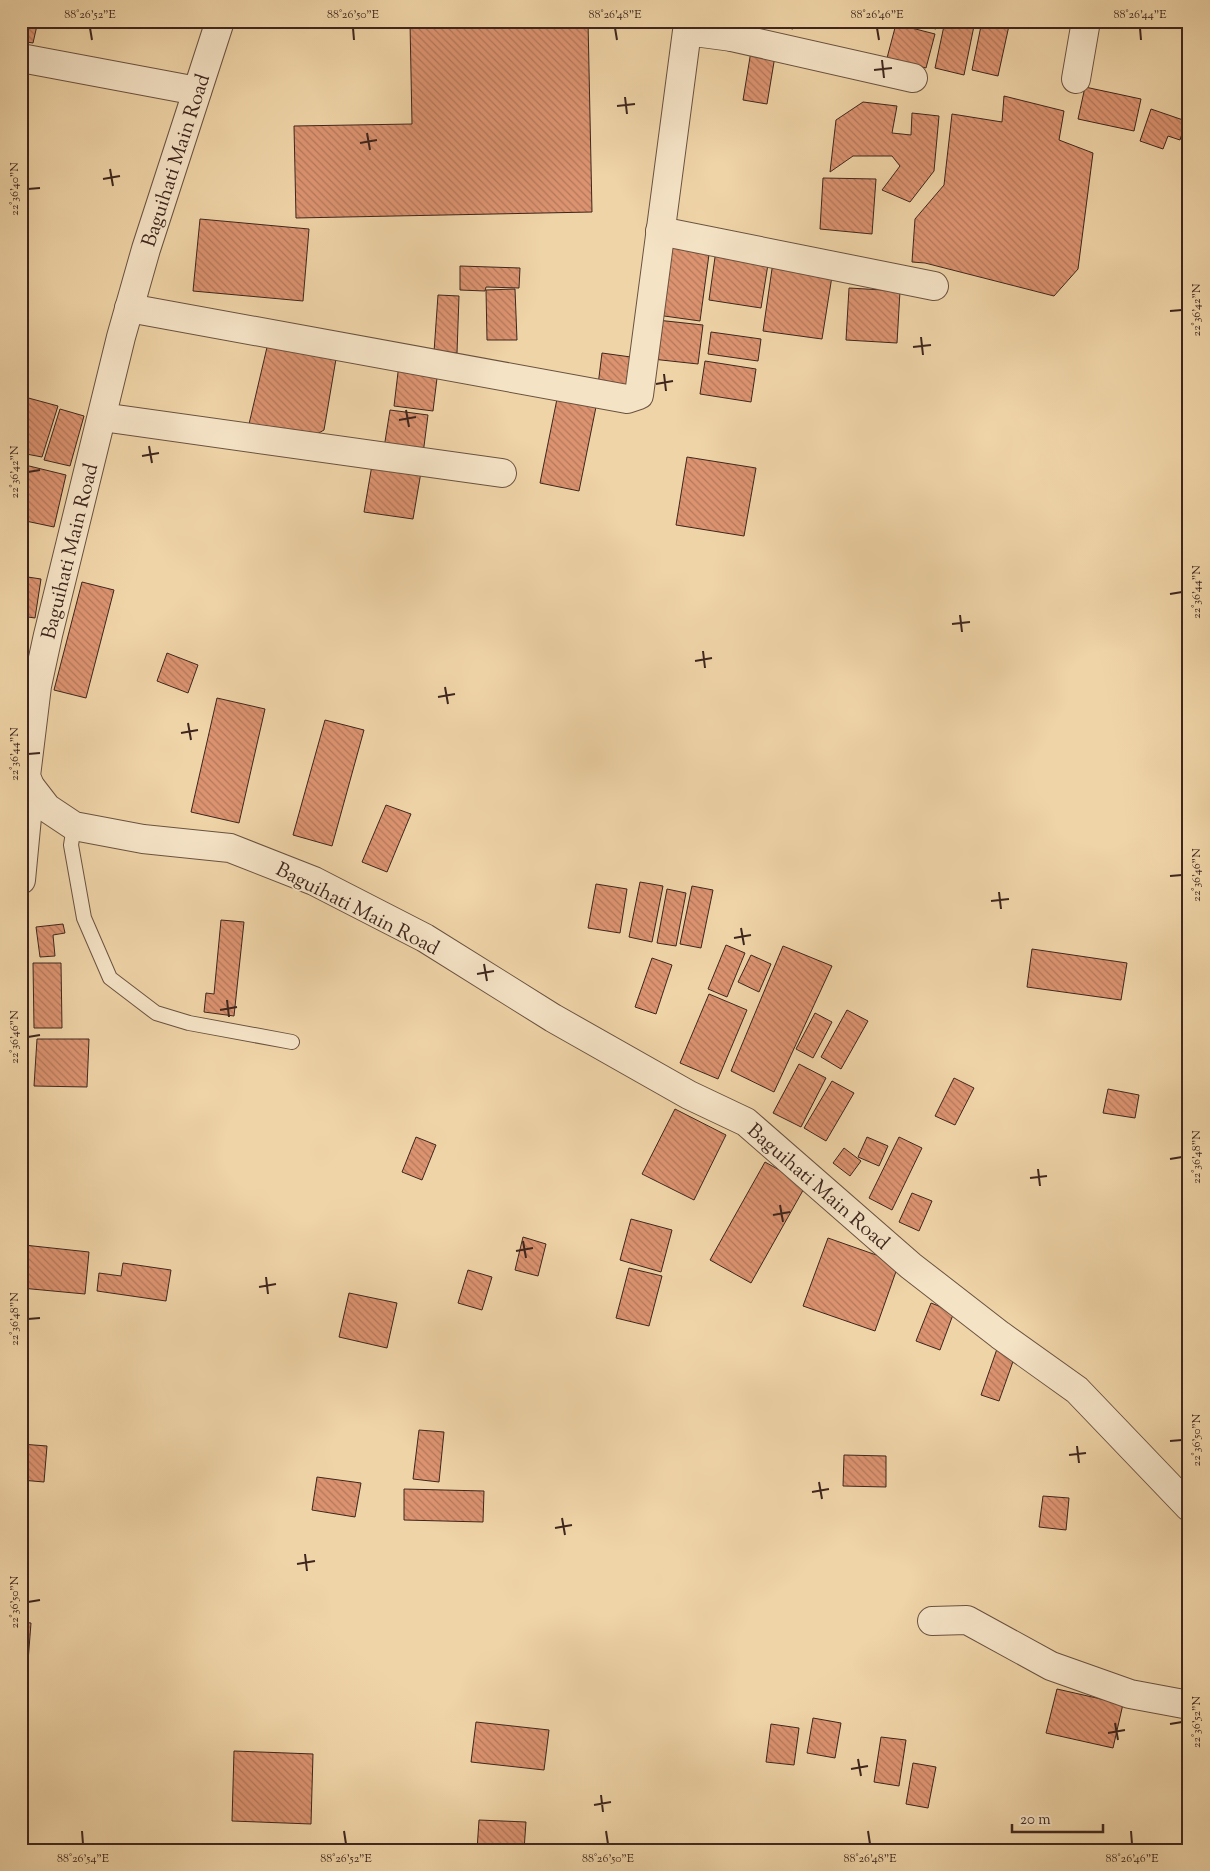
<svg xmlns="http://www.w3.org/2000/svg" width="1210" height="1871" viewBox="0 0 1210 1871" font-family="'Sorts Mill Goudy',serif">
  <defs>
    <pattern id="building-back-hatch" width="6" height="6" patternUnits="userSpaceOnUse" patternTransform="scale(1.25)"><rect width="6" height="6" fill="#dc9370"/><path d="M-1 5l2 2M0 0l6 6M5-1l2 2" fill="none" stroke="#b4785b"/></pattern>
  </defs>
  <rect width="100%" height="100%" fill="#efd4a7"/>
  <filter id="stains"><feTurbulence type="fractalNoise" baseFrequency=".004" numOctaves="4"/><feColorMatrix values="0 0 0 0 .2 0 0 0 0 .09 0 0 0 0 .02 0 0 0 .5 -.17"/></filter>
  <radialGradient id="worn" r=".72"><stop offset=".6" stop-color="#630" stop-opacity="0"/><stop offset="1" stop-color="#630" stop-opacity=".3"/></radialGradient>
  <g fill="url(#building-back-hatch)" stroke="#3e261e">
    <path d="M 21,21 L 38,21 L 33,43 L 21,41 Z"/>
    <path d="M 477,21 L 588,21 L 592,212 L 296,218 L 294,126 L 412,124 L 410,23 Z"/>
    <path d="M 755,21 L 794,21 L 793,29 Z"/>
    <path d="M 903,21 L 938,21 L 936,29 Z"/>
    <path d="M 945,21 L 975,21 L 964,75 L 935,68 Z"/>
    <path d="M 982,21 L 1010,21 L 998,76 L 972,70 Z"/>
    <path d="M 896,24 L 935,34 L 926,68 L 887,58 Z"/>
    <path d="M 751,51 L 775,56 L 767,104 L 743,100 Z"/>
    <path d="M 1085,87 L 1141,99 L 1134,131 L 1078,119 Z"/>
    <path d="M 1004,96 L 1064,111 L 1059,140 L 1093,153 L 1078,269 L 1054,296 L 925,263 L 912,262 L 915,219 L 944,185 L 952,114 L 1002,122 Z"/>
    <path d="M 863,102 L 897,106 L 892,133 L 911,135 L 912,113 L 939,116 L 934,171 L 910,202 L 882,190 L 900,166 L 892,156 L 853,156 L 830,172 L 836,120 Z"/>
    <path d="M 1151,109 L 1186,121 L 1180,140 L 1168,136 L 1163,149 L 1140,141 Z"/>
    <path d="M 823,178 L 876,179 L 872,234 L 820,229 Z"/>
    <path d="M 200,219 L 309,229 L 303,301 L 193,291 Z"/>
    <path d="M 666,241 L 710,247 L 700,321 L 657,315 Z"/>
    <path d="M 716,250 L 769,258 L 761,308 L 709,300 Z"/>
    <path d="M 773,262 L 833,270 L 822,339 L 763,331 Z"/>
    <path d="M 460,266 L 520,268 L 519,288 L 486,287 L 485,291 L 460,290 Z"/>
    <path d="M 849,288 L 900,291 L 897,343 L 846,340 Z"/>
    <path d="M 515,289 L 517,340 L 487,340 L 486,290 Z"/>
    <path d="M 438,295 L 459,296 L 457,353 L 434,352 Z"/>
    <path d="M 657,320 L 703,325 L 698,364 L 652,359 Z"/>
    <path d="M 711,332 L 761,339 L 758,361 L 708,354 Z"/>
    <path d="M 268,343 L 337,353 L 324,430 L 317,434 L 249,424 Z"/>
    <path d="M 602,353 L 638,358 L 634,390 L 598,385 Z"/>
    <path d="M 705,361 L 756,369 L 751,402 L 700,394 Z"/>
    <path d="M 399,364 L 438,370 L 433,411 L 394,406 Z"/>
    <path d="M 558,394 L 597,402 L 579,491 L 540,483 Z"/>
    <path d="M 21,396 L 58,406 L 42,457 L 21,453 Z"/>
    <path d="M 60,409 L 84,416 L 70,466 L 44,460 Z"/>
    <path d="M 390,410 L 428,415 L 423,454 L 384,448 Z"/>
    <path d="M 687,457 L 756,468 L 744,536 L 676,525 Z"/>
    <path d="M 21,464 L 66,475 L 54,527 L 21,520 Z"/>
    <path d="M 372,465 L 421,472 L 413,519 L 364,512 Z"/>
    <path d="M 21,576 L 41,579 L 35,618 L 21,616 Z"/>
    <path d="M 82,582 L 114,590 L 86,698 L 54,690 Z"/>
    <path d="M 167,653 L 198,665 L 188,693 L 157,681 Z"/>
    <path d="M 217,698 L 265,709 L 239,823 L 191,812 Z"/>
    <path d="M 325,720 L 364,730 L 332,846 L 293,835 Z"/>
    <path d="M 386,805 L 411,814 L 387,872 L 362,862 Z"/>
    <path d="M 640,882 L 663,886 L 652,942 L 629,937 Z"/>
    <path d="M 596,884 L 627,889 L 620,933 L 588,928 Z"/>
    <path d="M 692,886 L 713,890 L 701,948 L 680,944 Z"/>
    <path d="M 667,889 L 686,893 L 676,946 L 657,943 Z"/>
    <path d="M 221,920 L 244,922 L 234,1016 L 204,1012 L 206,993 L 214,994 Z"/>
    <path d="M 63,924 L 65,933 L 53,935 L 55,956 L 40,957 L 36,927 Z"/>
    <path d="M 726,945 L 745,953 L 727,997 L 708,989 Z"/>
    <path d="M 783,946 L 832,966 L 774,1092 L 731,1071 Z"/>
    <path d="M 1032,949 L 1127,963 L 1121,1000 L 1027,987 Z"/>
    <path d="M 751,955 L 771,964 L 759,992 L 738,982 Z"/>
    <path d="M 652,958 L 672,965 L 656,1014 L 635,1007 Z"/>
    <path d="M 33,963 L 61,963 L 62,1028 L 34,1028 Z"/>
    <path d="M 709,994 L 747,1010 L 718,1079 L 680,1063 Z"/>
    <path d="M 847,1010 L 868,1021 L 841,1069 L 821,1057 Z"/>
    <path d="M 815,1013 L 832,1022 L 813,1058 L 796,1049 Z"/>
    <path d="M 37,1039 L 89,1039 L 87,1087 L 34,1086 Z"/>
    <path d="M 799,1064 L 826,1078 L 801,1127 L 773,1113 Z"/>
    <path d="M 954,1078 L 974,1088 L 955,1125 L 935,1116 Z"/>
    <path d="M 832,1081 L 854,1093 L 826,1141 L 804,1128 Z"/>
    <path d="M 1108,1089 L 1139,1095 L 1135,1118 L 1103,1113 Z"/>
    <path d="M 675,1109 L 726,1135 L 694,1200 L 642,1174 Z"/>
    <path d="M 416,1137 L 436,1145 L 422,1180 L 402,1172 Z"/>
    <path d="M 867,1137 L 888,1146 L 879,1166 L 858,1157 Z"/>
    <path d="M 899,1137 L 922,1148 L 892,1210 L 869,1198 Z"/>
    <path d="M 844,1148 L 861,1161 L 850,1176 L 833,1163 Z"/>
    <path d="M 765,1162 L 806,1185 L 751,1283 L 710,1260 Z"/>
    <path d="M 912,1193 L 932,1201 L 919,1231 L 899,1222 Z"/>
    <path d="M 631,1219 L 672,1230 L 661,1272 L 620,1260 Z"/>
    <path d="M 523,1237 L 546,1244 L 538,1276 L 515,1270 Z"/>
    <path d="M 828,1238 L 899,1263 L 875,1331 L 803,1306 Z"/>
    <path d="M 24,1245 L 89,1252 L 85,1294 L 21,1288 Z"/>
    <path d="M 123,1263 L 171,1270 L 166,1301 L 97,1291 L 99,1273 L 121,1276 Z"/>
    <path d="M 629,1268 L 662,1276 L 649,1326 L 616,1318 Z"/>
    <path d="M 468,1270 L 492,1277 L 482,1310 L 458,1303 Z"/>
    <path d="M 349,1293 L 397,1303 L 387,1348 L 339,1337 Z"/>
    <path d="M 931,1303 L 954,1312 L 940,1350 L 916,1341 Z"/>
    <path d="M 998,1346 L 1016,1353 L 999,1401 L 981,1395 Z"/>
    <path d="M 419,1430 L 444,1432 L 439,1482 L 413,1479 Z"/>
    <path d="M 21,1444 L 47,1446 L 44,1482 L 21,1480 Z"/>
    <path d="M 844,1455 L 886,1456 L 886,1487 L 843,1486 Z"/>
    <path d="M 317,1477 L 361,1483 L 355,1517 L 312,1510 Z"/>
    <path d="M 404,1489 L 484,1491 L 483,1522 L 404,1520 Z"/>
    <path d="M 1043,1496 L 1069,1498 L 1066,1530 L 1039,1527 Z"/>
    <path d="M 21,1622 L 31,1623 L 26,1687 L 21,1686 Z"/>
    <path d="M 1057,1689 L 1123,1704 L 1113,1748 L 1046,1733 Z"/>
    <path d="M 813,1718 L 841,1723 L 835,1758 L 807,1753 Z"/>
    <path d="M 476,1722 L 549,1730 L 544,1770 L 471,1762 Z"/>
    <path d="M 771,1724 L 799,1728 L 794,1765 L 766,1762 Z"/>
    <path d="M 881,1737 L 906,1740 L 899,1786 L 874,1782 Z"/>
    <path d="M 234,1751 L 313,1754 L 311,1824 L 232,1821 Z"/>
    <path d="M 913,1763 L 936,1767 L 928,1808 L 906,1804 Z"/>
    <path d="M 479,1820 L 526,1822 L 524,1850 L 477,1850 Z"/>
  </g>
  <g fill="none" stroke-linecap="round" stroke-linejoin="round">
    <g stroke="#6a5240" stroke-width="16">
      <path id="service" d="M 74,826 L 71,845 L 84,918 L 110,978 L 156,1013 L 189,1023 L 292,1042"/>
    </g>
    <g stroke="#6a5240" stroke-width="30">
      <g id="minor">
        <path d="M 732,37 L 913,78"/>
        <path d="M 21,58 L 197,91"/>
        <path d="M 1076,79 L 1086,21"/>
        <path d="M 660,231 L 934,286"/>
        <path d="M 129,308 L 627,399 L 639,395 L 687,31 L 732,37 L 735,21"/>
        <path d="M 102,417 L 502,473"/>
        <path d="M 21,880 L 30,786"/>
        <path d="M 932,1621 L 967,1620 L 1051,1666 L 1130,1694 L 1189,1705"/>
      </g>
    </g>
    <g stroke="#6a5240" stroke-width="30">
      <path id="tertiary" d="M 220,21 L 146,249 L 121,337 L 48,635 L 37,686 L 26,776 L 30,786 L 47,808 L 74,826 L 143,839 L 230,848 L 314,881 L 425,938 L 553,1018 L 689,1095 L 746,1122 L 911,1266 L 1000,1335 L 1077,1390 L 1189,1507"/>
    </g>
    <use href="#service" stroke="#f5e3c6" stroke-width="14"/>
    <use href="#minor" stroke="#f5e3c6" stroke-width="28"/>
    <use href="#tertiary" stroke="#f5e3c6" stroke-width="28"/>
  </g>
  <path fill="none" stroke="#3e261e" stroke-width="2" d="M 90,28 L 92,40M 353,28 L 354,40M 615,28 L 617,40M 877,28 L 879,40M 1140,28 L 1141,40M 882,60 L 884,78M 874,70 L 892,68M 625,97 L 627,114M 617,106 L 635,104M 367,133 L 370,150M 360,143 L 377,140M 110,169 L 113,186M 103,179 L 120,176M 28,189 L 40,188M 1170,311 L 1182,310M 921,337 L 923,355M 913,347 L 931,345M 664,374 L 666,391M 656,384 L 673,381M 406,410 L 409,427M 399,420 L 416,417M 149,446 L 152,463M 142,456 L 159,453M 28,472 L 40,470M 1170,594 L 1182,592M 960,615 L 962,632M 952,624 L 970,622M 703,651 L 705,668M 695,661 L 712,658M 445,687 L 448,704M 438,697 L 455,694M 188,723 L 191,740M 181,733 L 198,730M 28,754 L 40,753M 1170,876 L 1182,875M 999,892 L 1001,909M 991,901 L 1009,899M 741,928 L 744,945M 734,938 L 751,935M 484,964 L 487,981M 477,974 L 494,971M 227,1000 L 229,1017M 220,1010 L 237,1007M 28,1037 L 40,1035M 1170,1159 L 1182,1157M 1038,1169 L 1040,1186M 1030,1178 L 1047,1176M 780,1205 L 783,1222M 773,1215 L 790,1212M 523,1241 L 526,1258M 516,1251 L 533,1248M 266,1277 L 268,1294M 259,1287 L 276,1284M 28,1319 L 40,1318M 1170,1441 L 1182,1440M 1077,1446 L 1079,1463M 1069,1455 L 1086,1453M 819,1482 L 822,1499M 812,1492 L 829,1489M 562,1518 L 565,1535M 555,1528 L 572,1525M 305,1554 L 307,1571M 297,1564 L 315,1561M 28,1602 L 40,1600M 1115,1723 L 1118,1740M 1170,1724 L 1182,1722M 1108,1733 L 1125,1730M 858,1759 L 861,1776M 851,1769 L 868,1766M 601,1795 L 603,1812M 594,1805 L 611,1802M 82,1831 L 83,1844M 344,1831 L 346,1844M 606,1831 L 608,1844M 868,1831 L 870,1844M 1131,1831 L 1132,1844"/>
  <g text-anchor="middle" stroke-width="4" stroke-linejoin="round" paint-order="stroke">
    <g font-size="20" fill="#3e261e" stroke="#f5e3c6">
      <text transform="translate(175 160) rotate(-72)" y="7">Baguihati Main Road</text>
      <text transform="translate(69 551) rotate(-76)" y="7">Baguihati Main Road</text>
      <text transform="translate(358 908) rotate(27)" y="7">Baguihati Main Road</text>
      <text transform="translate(819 1186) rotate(41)" y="7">Baguihati Main Road</text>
    </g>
  </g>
  <rect width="1210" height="1871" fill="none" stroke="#efd4a7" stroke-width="55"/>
  <path d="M1012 1824v8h91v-8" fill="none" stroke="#3e261e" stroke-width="2.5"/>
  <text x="1020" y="1824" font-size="15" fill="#3e261e" stroke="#f5e3c6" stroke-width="4" paint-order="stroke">20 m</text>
  <rect x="28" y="28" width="1154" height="1816" fill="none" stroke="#3e261e" stroke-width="2"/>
  <g font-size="12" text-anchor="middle" fill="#3e261e">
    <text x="90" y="18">88°26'52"E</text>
    <text x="353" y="18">88°26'50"E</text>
    <text x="615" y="18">88°26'48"E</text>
    <text x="877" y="18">88°26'46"E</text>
    <text x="1140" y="18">88°26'44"E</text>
    <text transform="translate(14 189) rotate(-90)" y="4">22°36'40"N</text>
    <text transform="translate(1196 310) rotate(-90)" y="4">22°36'42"N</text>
    <text transform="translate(14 472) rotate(-90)" y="4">22°36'42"N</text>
    <text transform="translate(1196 592) rotate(-90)" y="4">22°36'44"N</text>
    <text transform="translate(14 754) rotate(-90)" y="4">22°36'44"N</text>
    <text transform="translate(1196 875) rotate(-90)" y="4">22°36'46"N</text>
    <text transform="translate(14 1037) rotate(-90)" y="4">22°36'46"N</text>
    <text transform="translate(1196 1157) rotate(-90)" y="4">22°36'48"N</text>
    <text transform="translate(14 1319) rotate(-90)" y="4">22°36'48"N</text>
    <text transform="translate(1196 1440) rotate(-90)" y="4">22°36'50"N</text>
    <text transform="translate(14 1602) rotate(-90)" y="4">22°36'50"N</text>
    <text transform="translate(1196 1722) rotate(-90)" y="4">22°36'52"N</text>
    <text x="83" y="1862">88°26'54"E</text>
    <text x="346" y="1862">88°26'52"E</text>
    <text x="608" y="1862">88°26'50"E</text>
    <text x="870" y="1862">88°26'48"E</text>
    <text x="1132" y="1862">88°26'46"E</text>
  </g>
  <rect width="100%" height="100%" filter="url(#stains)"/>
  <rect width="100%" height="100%" fill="url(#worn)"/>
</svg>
